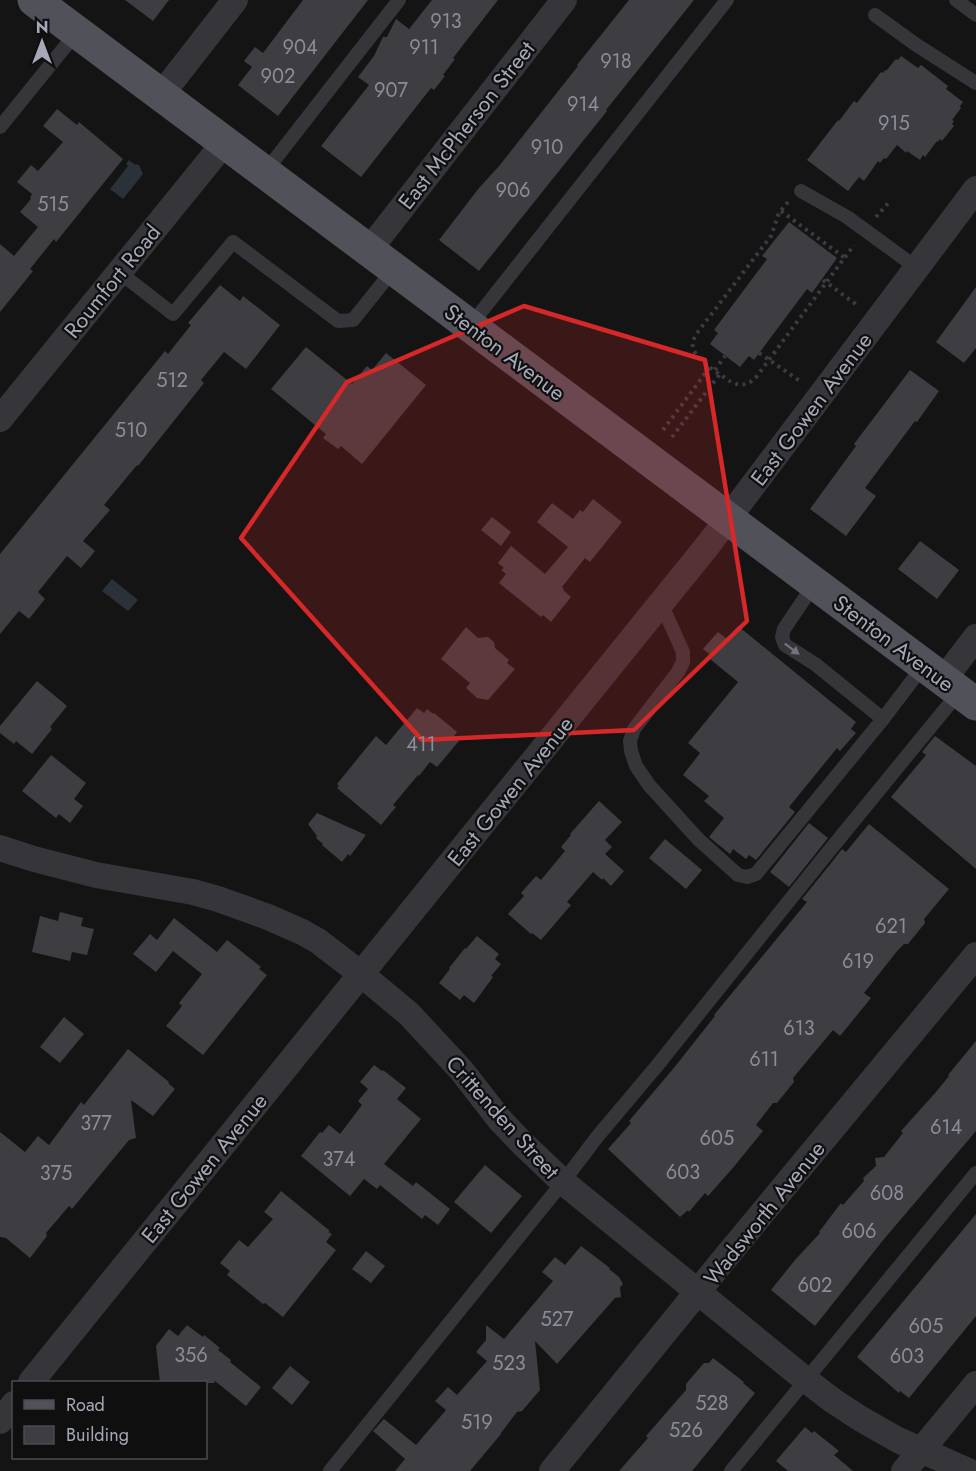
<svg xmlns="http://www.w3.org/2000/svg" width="976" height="1471" viewBox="0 0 976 1471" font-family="Jost,sans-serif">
  <rect width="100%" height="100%" fill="#141415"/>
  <g fill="#2a3139">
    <path d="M 129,160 L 134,164 L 139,165 L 143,174 L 123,199 L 110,189 L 128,166 L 126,164 Z"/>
    <path d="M 112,579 L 138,600 L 128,611 L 102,591 Z"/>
  </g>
  <g fill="#3e3e42">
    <path d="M 125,0 L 169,0 L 153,21 Z"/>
    <path d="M 303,0 L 368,0 L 278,116 L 238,85 L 252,67 L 244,61 L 255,47 L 263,53 Z"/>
    <path d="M 432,0 L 498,0 L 453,58 L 455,59 L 443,75 L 445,76 L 434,90 L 431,88 L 361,177 L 321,146 L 369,85 L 358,77 L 374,56 L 383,37 L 387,37 L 396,19 L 409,29 Z"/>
    <path d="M 629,0 L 694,0 L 606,110 L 607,111 L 479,271 L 439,240 L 479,188 L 500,165 L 578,66 L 577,65 Z"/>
    <path d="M 901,56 L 918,68 L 921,65 L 948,86 L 946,89 L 963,102 L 960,106 L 961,108 L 952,120 L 954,121 L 952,124 L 954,126 L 942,141 L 940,139 L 938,142 L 937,141 L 925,157 L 923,155 L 920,160 L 907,151 L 906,153 L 897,145 L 886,159 L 884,158 L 880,163 L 878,161 L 864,181 L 859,177 L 848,191 L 807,160 L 838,120 L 839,121 L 854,101 L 857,103 L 881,72 L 883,73 L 885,70 L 886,71 L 896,59 L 898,60 Z"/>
    <path d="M 57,109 L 77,125 L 79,122 L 123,159 L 56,242 L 54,239 L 30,269 L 33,271 L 0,312 L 0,244 L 14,256 L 38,227 L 20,212 L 31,199 L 30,198 L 32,194 L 17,182 L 31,165 L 38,171 L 63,142 L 43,126 Z"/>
    <path d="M 789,222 L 837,258 L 812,293 L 807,289 L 754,360 L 749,356 L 740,367 L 710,344 L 718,333 L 714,330 L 767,259 L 762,256 Z"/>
    <path d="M 220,285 L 240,301 L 243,296 L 280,325 L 246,369 L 224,352 L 201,380 L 204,383 L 138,466 L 137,465 L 104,505 L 110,510 L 83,541 L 95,551 L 81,568 L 67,556 L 38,592 L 45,599 L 29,619 L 19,611 L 0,634 L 0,554 L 165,351 L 168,354 L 191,325 L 188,323 Z"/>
    <path d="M 976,287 L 976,348 L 964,363 L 936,342 Z"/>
    <path d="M 306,347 L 352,384 L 367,366 L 372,370 L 386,353 L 426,385 L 362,464 L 341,446 L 338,449 L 323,438 L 326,434 L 271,389 Z"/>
    <path d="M 910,370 L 939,391 L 917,422 L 915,421 L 865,488 L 876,496 L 846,536 L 810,509 L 856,446 L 854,444 Z"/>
    <path d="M 593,499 L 622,522 L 590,562 L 585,558 L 562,587 L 564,589 L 563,590 L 571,597 L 551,622 L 543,615 L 541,617 L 499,583 L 506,574 L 501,570 L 504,568 L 498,563 L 511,546 L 545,574 L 568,547 L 537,522 L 552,503 L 573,519 L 580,510 L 583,512 Z"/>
    <path d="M 492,517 L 511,532 L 501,546 L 481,530 Z"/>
    <path d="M 920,541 L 959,570 L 937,599 L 898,569 Z"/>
    <path d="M 738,626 L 856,722 L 851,729 L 856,733 L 840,751 L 837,748 L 789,807 L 795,812 L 756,860 L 749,855 L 746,859 L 733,849 L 730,854 L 709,837 L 724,818 L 704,801 L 709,796 L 683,775 L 700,753 L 688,743 L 738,682 L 710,659 L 713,657 L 703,649 L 718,632 L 727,639 Z"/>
    <path d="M 466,627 L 478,638 L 488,637 L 494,642 L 495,648 L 509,660 L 507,663 L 515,669 L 488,700 L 477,698 L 466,688 L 470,683 L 441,659 Z"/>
    <path d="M 37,681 L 67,706 L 50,727 L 52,729 L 32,754 L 16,741 L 14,744 L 0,733 L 0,726 Z"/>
    <path d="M 417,708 L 424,713 L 427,709 L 433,714 L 434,713 L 457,732 L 454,736 L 459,741 L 437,767 L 430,762 L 419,776 L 418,775 L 393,805 L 396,807 L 381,825 L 337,788 L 339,786 L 337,784 L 376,736 L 386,745 Z"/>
    <path d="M 935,736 L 976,766 L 976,869 L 891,797 L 926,755 L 922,752 Z"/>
    <path d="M 51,755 L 86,783 L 74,799 L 83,806 L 70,823 L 59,814 L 56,818 L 22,791 Z"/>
    <path d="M 599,801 L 622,822 L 605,840 L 612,847 L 605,854 L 624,871 L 611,886 L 603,878 L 602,880 L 593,872 L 567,902 L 571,905 L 541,940 L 532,933 L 531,934 L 508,914 L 524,896 L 521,893 L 536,876 L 541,880 L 565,851 L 561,847 L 571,835 L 570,834 Z"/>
    <path d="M 317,813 L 366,835 L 350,856 L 348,854 L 342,862 L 322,845 L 323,844 L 316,838 L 317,836 L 308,824 Z"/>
    <path d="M 809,823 L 828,838 L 789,887 L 770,872 Z"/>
    <path d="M 869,824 L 949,889 L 924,919 L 925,923 L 908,944 L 904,944 L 898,950 L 864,993 L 871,998 L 840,1036 L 833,1030 L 793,1078 L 794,1082 L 777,1103 L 773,1103 L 756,1125 L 763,1131 L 732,1169 L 708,1196 L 705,1193 L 689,1212 L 688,1210 L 680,1217 L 608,1149 L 631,1123 L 629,1121 L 673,1069 L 715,1016 L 714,1015 L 807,902 L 802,899 L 832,862 L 842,849 L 846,852 Z"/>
    <path d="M 665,839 L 702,870 L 686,889 L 649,858 Z"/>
    <path d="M 60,912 L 83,918 L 81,926 L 94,929 L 87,955 L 72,952 L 70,961 L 32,952 L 40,916 L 58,921 Z"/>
    <path d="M 174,918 L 217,952 L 227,940 L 261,967 L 259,969 L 267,975 L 203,1055 L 166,1026 L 182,1006 L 179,1003 L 202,974 L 173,951 L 156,972 L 133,954 L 150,934 L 157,940 Z"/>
    <path d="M 477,936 L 499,954 L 495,959 L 501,964 L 491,976 L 493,977 L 474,1003 L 464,995 L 460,1000 L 439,983 L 450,969 L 449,968 L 465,948 L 466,949 Z"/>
    <path d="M 64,1017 L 84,1034 L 60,1063 L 40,1047 Z"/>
    <path d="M 976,1041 L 976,1131 L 884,1239 L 815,1326 L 771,1290 L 795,1260 L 820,1233 L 819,1232 L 841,1203 L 843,1205 L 864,1181 L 863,1178 L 876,1166 L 875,1158 L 884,1157 L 903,1133 L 901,1131 L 936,1092 L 949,1076 L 948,1075 Z"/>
    <path d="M 128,1049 L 169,1082 L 168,1083 L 175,1089 L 153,1116 L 131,1100 L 136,1138 L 129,1140 L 72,1209 L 69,1206 L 46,1233 L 47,1236 L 30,1258 L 6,1238 L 0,1237 L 0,1132 L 25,1152 L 38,1136 L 49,1145 L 81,1102 L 84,1105 Z"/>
    <path d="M 374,1065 L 382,1071 L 383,1070 L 406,1088 L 397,1099 L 421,1119 L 384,1164 L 413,1186 L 416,1182 L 450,1209 L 438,1225 L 425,1215 L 422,1219 L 380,1185 L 377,1189 L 364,1179 L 350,1196 L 301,1156 L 320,1132 L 322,1133 L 329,1125 L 340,1134 L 362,1105 L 358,1101 L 368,1089 L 360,1082 Z"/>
    <path d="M 485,1165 L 522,1196 L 491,1233 L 454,1202 Z"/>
    <path d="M 281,1191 L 330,1231 L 328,1232 L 332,1234 L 326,1242 L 336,1250 L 283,1317 L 265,1303 L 263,1304 L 227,1275 L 230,1271 L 220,1263 L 239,1240 L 248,1247 L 273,1219 L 264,1212 Z"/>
    <path d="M 976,1214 L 976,1316 L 909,1398 L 900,1391 L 899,1393 L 857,1357 Z"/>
    <path d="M 581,1246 L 610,1268 L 609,1269 L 619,1277 L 623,1284 L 620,1287 L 621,1297 L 615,1298 L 557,1364 L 535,1341 L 540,1390 L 522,1411 L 517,1412 L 501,1433 L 501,1434 L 470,1471 L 395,1471 L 405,1459 L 373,1431 L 384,1419 L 416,1445 L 446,1410 L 435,1401 L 448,1387 L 457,1395 L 487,1361 L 476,1352 L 486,1340 L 486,1325 L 504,1339 L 553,1281 L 542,1272 L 555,1257 L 565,1265 Z"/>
    <path d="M 366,1251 L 385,1266 L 371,1283 L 352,1269 Z"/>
    <path d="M 187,1325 L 203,1337 L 204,1335 L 220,1348 L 218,1350 L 231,1360 L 230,1362 L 261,1387 L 246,1406 L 215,1381 L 214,1383 L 160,1383 L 156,1346 L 169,1329 L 178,1336 Z"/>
    <path d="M 713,1358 L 744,1382 L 743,1383 L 755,1393 L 711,1448 L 692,1471 L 619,1471 L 648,1438 L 646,1436 L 686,1390 L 686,1384 L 691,1378 L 704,1363 L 709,1363 Z"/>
    <path d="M 290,1366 L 310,1382 L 292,1405 L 272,1388 Z"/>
    <path d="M 805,1427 L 812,1433 L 814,1431 L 839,1451 L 834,1455 L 853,1471 L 788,1471 L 776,1461 Z"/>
  </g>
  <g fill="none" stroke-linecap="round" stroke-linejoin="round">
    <g stroke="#3b3c42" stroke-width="4" stroke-dasharray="3 4.5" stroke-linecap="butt">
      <path d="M 788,202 L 779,213 L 771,236 L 697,333 C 694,338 692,343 693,348 C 696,360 721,375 731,382 C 742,387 749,385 757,376 L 854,245"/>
      <path d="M 781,211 L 845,258"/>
      <path d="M 876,217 L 890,201"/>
      <path d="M 823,280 L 857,305"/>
      <path d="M 759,353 L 800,381"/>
      <path d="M 715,370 L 725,356"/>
      <path d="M 663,430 L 710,367"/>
      <path d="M 672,437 L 720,374"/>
    </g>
    <g stroke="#35353a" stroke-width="14">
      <path d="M 956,0 L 976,15"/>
      <path d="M 875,15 L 915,44 L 976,83"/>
      <path d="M 0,127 L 77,32"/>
      <path d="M 265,172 L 399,0"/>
      <path d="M 801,191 L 847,217 L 917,268"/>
      <path d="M 119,272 L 173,314 L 233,242 L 338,321 L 353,320 L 394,269"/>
      <path d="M 470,326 L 727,0"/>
      <path d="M 815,583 L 784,629 L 782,637 L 785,645 L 815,664 L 883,719"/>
      <path d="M 661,603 L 683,652 L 683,662 L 678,672 L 634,729 L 630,741 L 631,751 L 636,766 L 649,785 L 698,839 L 738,875 L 747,877 L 756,874 L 883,719 L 924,665"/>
      <path d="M 330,1471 L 563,1182 L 597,1137 L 656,1067 L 825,856 L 960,691"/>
      <path d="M 731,1471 L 976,1173"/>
    </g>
    <g stroke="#35353a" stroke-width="26">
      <path d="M 161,95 L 235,0"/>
      <path d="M 369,250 L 564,0"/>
      <path d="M 0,419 L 225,142"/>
      <path d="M 944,679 L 976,637"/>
      <path d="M 0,848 L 34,859 L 96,875 L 193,892 L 218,899 L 268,917 L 302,932 L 318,941 L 361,974 L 409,1014 L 461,1070 L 500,1120 L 522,1143 L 563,1182 L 806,1380 L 832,1400 L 861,1419 L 898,1440 L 968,1471"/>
      <path d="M 31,1382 L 708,545 L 976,189"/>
      <path d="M 0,1421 L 14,1404"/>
      <path d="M 552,1471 L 721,1263 L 976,955"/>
      <path d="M 904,1471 L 976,1384"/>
    </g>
    <path stroke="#51515a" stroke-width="33" d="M 34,0 L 976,704"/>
  </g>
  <defs><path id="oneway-solid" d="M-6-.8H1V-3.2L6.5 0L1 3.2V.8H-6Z" transform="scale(1.5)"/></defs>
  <use fill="#73747e" href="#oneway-solid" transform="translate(792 649) rotate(37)"/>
  <path fill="#d62828" fill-opacity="0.2" stroke="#d62828" stroke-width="4.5" stroke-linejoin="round" d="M 524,306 L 705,360 L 747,621 L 634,730 L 422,740 L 241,538 L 347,382 Z"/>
  <g text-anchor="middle" stroke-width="4.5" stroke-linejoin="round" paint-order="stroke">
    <g font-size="20" fill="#8b8e99">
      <text x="446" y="28">913</text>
      <text x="300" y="54">904</text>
      <text x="424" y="54">911</text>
      <text x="616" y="68">918</text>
      <text x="278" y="83">902</text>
      <text x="391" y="97">907</text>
      <text x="583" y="111">914</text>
      <text x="894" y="130">915</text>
      <text x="547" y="154">910</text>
      <text x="513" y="197">906</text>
      <text x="53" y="211">515</text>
      <text x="172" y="387">512</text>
      <text x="131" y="437">510</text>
      <text x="421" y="751">411</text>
      <text x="891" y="933">621</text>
      <text x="858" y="968">619</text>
      <text x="799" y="1035">613</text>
      <text x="764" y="1066">611</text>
      <text x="96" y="1130">377</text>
      <text x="946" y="1134">614</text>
      <text x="717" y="1145">605</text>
      <text x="339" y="1166">374</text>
      <text x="683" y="1179">603</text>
      <text x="56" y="1180">375</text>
      <text x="887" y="1200">608</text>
      <text x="859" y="1238">606</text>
      <text x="815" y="1292">602</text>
      <text x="557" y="1326">527</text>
      <text x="926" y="1333">605</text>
      <text x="191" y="1362">356</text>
      <text x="907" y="1363">603</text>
      <text x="509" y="1370">523</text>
      <text x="712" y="1410">528</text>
      <text x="477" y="1429">519</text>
      <text x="686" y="1437">526</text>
    </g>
    <g font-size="22" fill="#a5a8b6" stroke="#0f0f10">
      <text transform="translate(466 125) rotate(-52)" y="8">East McPherson Street</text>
      <text transform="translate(112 281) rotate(-51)" y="8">Roumfort Road</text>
      <text transform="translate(505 352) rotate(37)" y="8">Stenton Avenue</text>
      <text transform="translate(811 409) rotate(-53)" y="8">East Gowen Avenue</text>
      <text transform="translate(894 643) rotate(37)" y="8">Stenton Avenue</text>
      <text transform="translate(510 791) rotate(-51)" y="8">East Gowen Avenue</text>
      <text transform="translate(503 1117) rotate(48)" y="8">Crittenden Street</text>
      <text transform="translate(204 1168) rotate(-51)" y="8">East Gowen Avenue</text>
      <text transform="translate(764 1213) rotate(-51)" y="8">Wadsworth Avenue</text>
    </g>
  </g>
  <rect x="12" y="1381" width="195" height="78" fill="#0f0f10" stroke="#4b4c52" stroke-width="1.5"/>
  <rect x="24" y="1400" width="30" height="9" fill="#51515a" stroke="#4b4c52" stroke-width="1.5"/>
  <text x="66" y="1411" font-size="18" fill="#a5a8b6">Road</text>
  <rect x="24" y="1426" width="30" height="18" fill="#3e3e42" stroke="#4b4c52" stroke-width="1.5"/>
  <text x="66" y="1441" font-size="18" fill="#a5a8b6">Building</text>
  <g transform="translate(42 42)" stroke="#0f0f10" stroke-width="4.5" paint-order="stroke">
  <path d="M0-4.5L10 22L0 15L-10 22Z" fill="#a5a8b6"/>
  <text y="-9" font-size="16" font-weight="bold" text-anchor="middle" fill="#a5a8b6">N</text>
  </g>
</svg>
